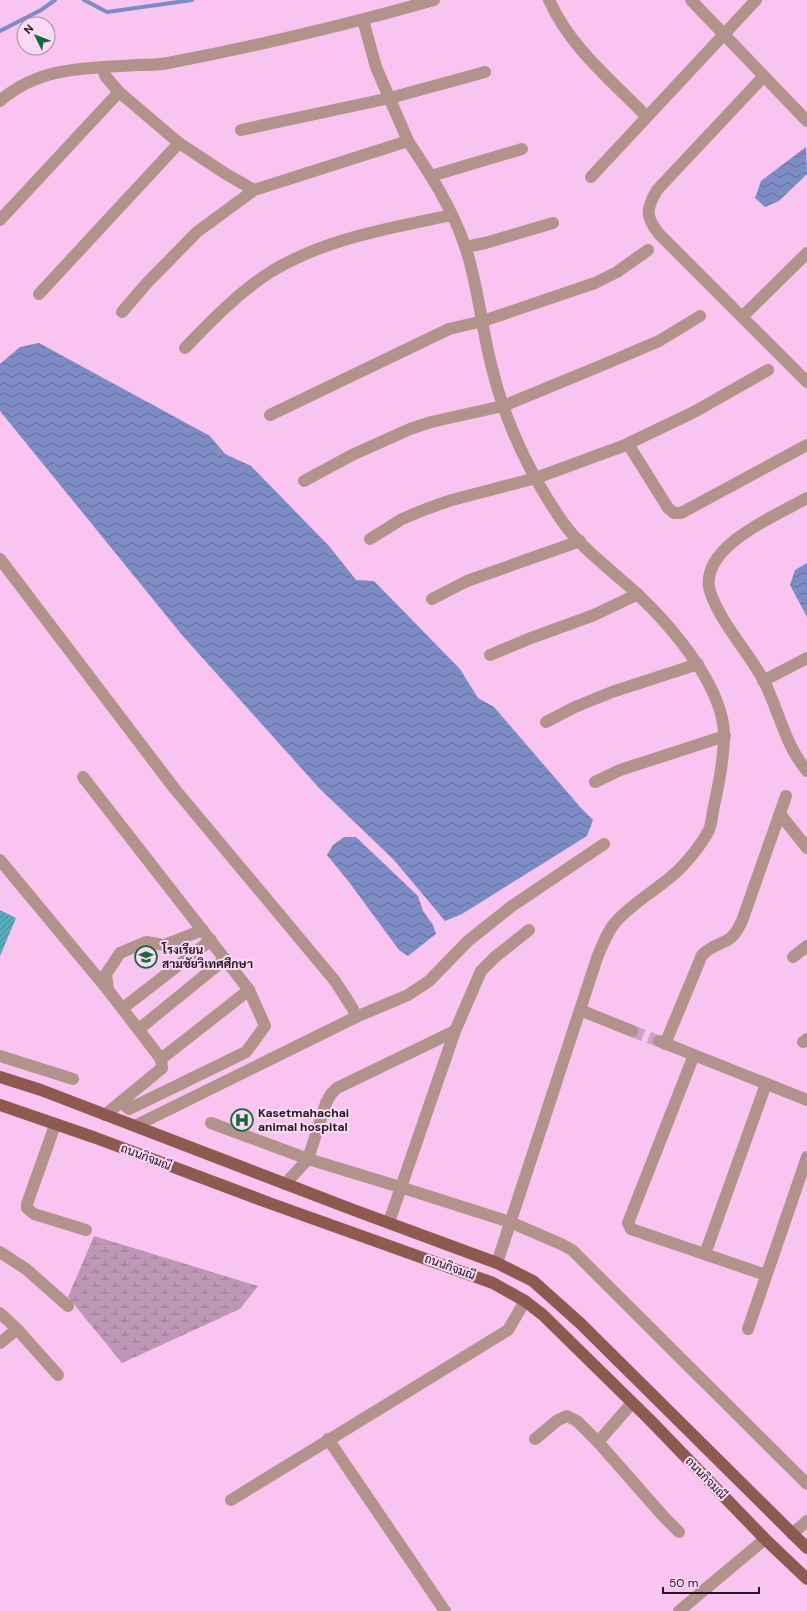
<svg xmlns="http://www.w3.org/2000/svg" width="807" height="1611" viewBox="0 0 807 1611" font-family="'DM Sans',Sarabun,sans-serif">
  <defs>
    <pattern id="wetland-marsh" width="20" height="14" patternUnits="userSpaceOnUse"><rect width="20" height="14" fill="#be97b7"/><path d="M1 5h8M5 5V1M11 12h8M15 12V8" fill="none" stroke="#9a7a94"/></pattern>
    <pattern id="water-waves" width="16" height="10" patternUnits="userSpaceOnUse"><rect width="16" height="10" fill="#7d8cc4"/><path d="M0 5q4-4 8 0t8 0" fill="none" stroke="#66719f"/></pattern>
    <pattern id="building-hatch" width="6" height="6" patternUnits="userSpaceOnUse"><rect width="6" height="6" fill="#5aabbb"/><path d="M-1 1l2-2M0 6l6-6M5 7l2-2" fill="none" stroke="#4a8a98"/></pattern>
  </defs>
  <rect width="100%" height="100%" fill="#f9c4ef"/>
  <path fill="url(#wetland-marsh)" d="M 94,1236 L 258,1286 L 240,1309 L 122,1363 L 68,1297 Z"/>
  <g fill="url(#water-waves)">
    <path d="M 806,147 L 807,174 L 779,201 L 765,207 L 755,198 L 761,181 Z"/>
    <path d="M 39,343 L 210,436 L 225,454 L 251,466 L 329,546 L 356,580 L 374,581 L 460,669 L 478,698 L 494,707 L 581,808 L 593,820 L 587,836 L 462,914 L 445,921 L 394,860 L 319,788 L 182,635 L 0,411 L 0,364 L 20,347 Z"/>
    <path d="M 807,563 L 807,617 L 790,585 L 795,570 Z"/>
    <path d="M 344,837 L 356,837 L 418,896 L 423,911 L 433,925 L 436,934 L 408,956 L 399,950 L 349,882 L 327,855 L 333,845 Z"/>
  </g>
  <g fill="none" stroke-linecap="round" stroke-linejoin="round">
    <g stroke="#7d8cc4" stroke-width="4">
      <path d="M 84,0 L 107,12 L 192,0"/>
      <path d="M 0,31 L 41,10 L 55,0"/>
    </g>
  </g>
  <path fill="url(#building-hatch)" d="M 0,910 L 16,918 L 0,956 Z"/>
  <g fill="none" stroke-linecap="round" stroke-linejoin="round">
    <path stroke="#cfa1c6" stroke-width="12" stroke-dasharray="12 6" stroke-linecap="butt" d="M 632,1031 L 658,1041"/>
    <g stroke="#b2938c" stroke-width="12">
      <path d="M 549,0 C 570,47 611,80 646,116"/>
      <path d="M 691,0 L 807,121"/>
      <path d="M 363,20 L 376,67 L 408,141"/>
      <path d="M 102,68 L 106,77 L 119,92 L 179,143 L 226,174 L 254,190 L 408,141 C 430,174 452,208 465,246 C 478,284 481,325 491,364 C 504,420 529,473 562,521 C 581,548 610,569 634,591 C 669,623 727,689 724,740 C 723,762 719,784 714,806 C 712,814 712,823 709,830 C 702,844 685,865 673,875 C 656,890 627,907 614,924 C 606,934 602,946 597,958 L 497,1263"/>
      <path d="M 764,76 L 657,190 C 646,209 645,216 659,234 L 807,382"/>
      <path d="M 0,101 C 39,66 89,68 138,65 C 148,65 158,65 168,63 C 257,46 346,25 434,0"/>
      <path d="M 241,130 L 390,98 L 485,72"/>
      <path d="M 431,176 L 522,149"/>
      <path d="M 591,177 L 756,0"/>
      <path d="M 0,220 L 119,92"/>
      <path d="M 465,247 L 485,243 L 553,223"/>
      <path d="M 39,294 L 179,143"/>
      <path d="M 122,312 L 147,283 L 197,232 L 254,190"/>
      <path d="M 742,317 L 807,253"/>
      <path d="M 185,348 C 212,320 239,292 272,271 C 327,238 391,228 452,215"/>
      <path d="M 270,415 L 449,329 L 483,321 L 595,283 L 617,272 L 648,250"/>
      <path d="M 628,444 L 668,508 L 674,513 L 681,513 L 807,445"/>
      <path d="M 304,481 L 352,455 L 410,429 L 431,422 L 503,406 L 605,364 L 659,341 L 700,316"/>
      <path d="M 807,498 C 777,515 703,545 709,587 C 711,598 717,608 722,617 C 735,639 752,659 764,681 C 779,711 785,745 807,771"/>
      <path d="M 370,539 L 402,519 L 426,509 L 452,500 L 536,478 L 623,446 L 694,412 L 768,370"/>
      <path d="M 0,559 L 174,788 L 335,981 L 353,1009 L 356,1017"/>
      <path d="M 432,599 L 467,581 L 580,541"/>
      <path d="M 490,655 L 531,638 L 594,615 L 638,594"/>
      <path d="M 763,681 L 807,658"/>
      <path d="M 546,722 L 575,707 L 612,692 L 698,664"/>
      <path d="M 83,777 L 249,990 L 265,1026 L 246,1052 L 129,1109 L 121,1102"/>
      <path d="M 595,782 L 620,770 L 725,736"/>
      <path d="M 780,814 L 807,848"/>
      <path d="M 0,860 L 108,990 L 161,1059 L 162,1068 L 105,1115"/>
      <path d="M 793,957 L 807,946"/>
      <path d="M 108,990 L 106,974 L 120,953 L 146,942 L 164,945 L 203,930"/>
      <path d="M 123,1008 L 211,940"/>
      <path d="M 580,1010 L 632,1031"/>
      <path d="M 139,1029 L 225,959"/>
      <path d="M 659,1041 L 807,1100"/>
      <path d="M 803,1042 L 807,1039"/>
      <path d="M 665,1044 L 702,955 C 710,947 717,945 726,941 C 734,937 738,929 742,921 L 786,796"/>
      <path d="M 694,1055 L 628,1223 L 631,1229 L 766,1275"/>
      <path d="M 0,1056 L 73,1079"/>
      <path d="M 161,1059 L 249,990"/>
      <path d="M 211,1123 L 308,1159 L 400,1187 L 510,1222 L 561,1244 L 572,1250 L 807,1484"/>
      <path d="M 55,1125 L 27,1204 L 27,1208 L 34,1214 L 86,1230"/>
      <path d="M 135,1126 L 356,1017 L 408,995 L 429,981 L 468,941 L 512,906 L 604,844"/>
      <path d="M 285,1184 L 308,1159 L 326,1103 L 331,1094 L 337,1088 L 455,1031"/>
      <path d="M 389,1222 L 455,1031 L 481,971 L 495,957 L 529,930"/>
      <path d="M 0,1252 L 26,1269 L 68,1306"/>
      <path d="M 705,1254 L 766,1084"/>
      <path d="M 0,1313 L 17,1329 L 58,1375"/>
      <path d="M 748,1329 L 807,1157"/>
      <path d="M 0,1343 L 17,1329"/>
      <path d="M 632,1403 L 598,1442 L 664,1517 L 679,1532"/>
      <path d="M 328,1439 L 445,1611"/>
      <path d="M 535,1439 L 558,1420 L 567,1416 L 577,1421 L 598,1442"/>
      <path d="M 231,1500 L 508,1330 L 525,1301"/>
      <path d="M 792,1534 L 807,1521"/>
      <path d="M 679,1611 L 765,1539"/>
    </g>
    <g stroke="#8e594e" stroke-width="12">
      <path d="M 0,1077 L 41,1090 L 351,1209 L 497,1263 L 533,1281 L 580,1323 L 807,1548"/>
      <path d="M 0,1105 L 96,1138 L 272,1204 L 493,1283 L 525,1301 L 543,1315 L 649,1419 L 765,1539 L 807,1579"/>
    </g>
  </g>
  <defs>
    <g id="school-ring" transform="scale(1.15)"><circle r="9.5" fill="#f9d9f3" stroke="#176838" stroke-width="1.5"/><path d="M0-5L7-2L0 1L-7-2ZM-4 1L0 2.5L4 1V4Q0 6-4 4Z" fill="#176838"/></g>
    <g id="hospital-ring" transform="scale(1.15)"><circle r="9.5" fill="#f9d9f3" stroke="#176838" stroke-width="1.5"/><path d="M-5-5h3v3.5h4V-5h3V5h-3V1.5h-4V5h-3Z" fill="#176838"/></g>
  </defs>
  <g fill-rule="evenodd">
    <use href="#school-ring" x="146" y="957"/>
    <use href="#hospital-ring" x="242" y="1120"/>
  </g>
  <g text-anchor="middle" stroke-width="4" stroke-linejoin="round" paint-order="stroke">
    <g font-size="12" font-weight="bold" fill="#261323" stroke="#f9d9f3" text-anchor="start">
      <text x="162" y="954">โรงเรียน<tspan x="162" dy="14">สามชัยวิเทศศึกษา</tspan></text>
      <text x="258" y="1117">Kasetmahachai<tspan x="258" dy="14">animal hospital</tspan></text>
    </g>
    <g font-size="12" fill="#261323" stroke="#f9d9f3">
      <text transform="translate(146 1157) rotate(21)" y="4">ถนนกิจมณี</text>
      <text transform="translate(450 1267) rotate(20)" y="4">ถนนกิจมณี</text>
      <text transform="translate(706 1478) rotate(46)" y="4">ถนนกิจมณี</text>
    </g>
  </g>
  <g transform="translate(36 36) rotate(313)"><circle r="19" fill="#f9d9f3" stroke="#a58aa0"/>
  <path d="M0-3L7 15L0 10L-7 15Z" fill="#176838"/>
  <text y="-6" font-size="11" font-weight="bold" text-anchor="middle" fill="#261323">N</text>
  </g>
  <path d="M663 1587v6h96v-6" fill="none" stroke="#261323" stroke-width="2"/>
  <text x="669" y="1587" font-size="12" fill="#261323" stroke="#f9d9f3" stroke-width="3" paint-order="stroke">50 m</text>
</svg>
